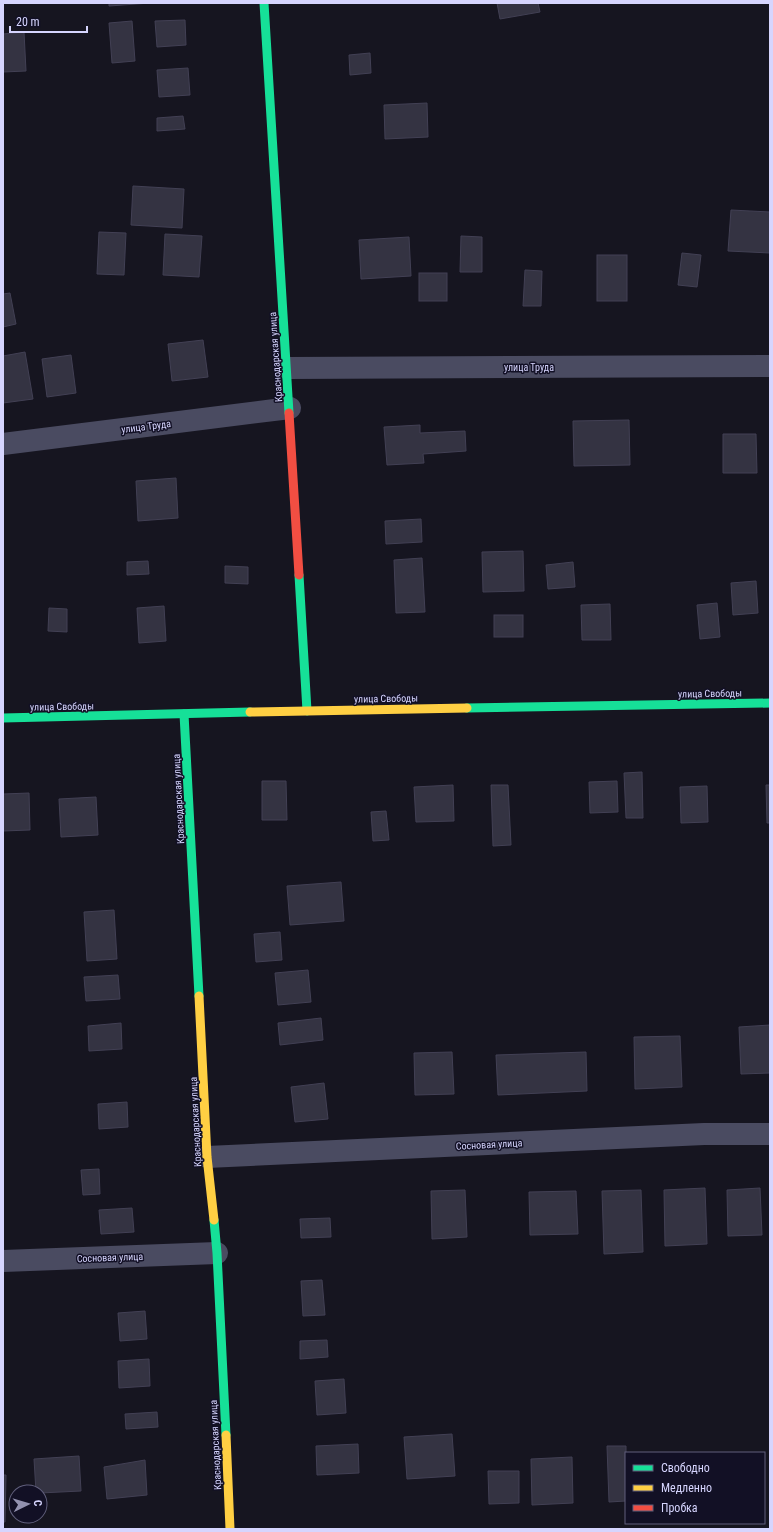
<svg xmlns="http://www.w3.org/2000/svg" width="773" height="1532" viewBox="0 0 773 1532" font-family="'Roboto Condensed',sans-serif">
  <rect width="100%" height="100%" fill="#161520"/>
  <g fill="#343342" stroke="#424054">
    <path d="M 109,3 L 150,3 L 109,6 Z"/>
    <path d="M 497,3 L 538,3 L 540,12 L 500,19 Z"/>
    <path d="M 185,20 L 186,45 L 157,47 L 155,21 Z"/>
    <path d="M 132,21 L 135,61 L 112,63 L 109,23 Z"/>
    <path d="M 24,32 L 26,71 L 3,72 L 3,34 Z"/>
    <path d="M 370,53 L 371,73 L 350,75 L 349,55 Z"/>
    <path d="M 188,68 L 190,95 L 159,97 L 157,70 Z"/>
    <path d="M 427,103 L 428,137 L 385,139 L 384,105 Z"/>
    <path d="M 183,116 L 185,129 L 157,131 L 157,118 Z"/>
    <path d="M 133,186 L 184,189 L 182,228 L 131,225 Z"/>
    <path d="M 731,210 L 770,212 L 770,253 L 728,251 Z"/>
    <path d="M 99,232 L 126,233 L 124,275 L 97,274 Z"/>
    <path d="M 165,234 L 202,236 L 199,277 L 163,275 Z"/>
    <path d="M 461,236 L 482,237 L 482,272 L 460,272 Z"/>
    <path d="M 409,237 L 411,276 L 361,279 L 359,240 Z"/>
    <path d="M 682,253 L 701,255 L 697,287 L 678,285 Z"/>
    <rect x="597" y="255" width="30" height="46"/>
    <path d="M 525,270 L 542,271 L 541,306 L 523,306 Z"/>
    <rect x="419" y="273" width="28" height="28"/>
    <path d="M 10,293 L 16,324 L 3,327 L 3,294 Z"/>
    <path d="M 203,340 L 208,377 L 172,381 L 168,344 Z"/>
    <path d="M 25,352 L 33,399 L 3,403 L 3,356 Z"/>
    <path d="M 71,355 L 76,393 L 47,397 L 42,359 Z"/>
    <path d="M 629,420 L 630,465 L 574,466 L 573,421 Z"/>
    <path d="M 420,425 L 420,433 L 465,431 L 466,451 L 423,454 L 424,463 L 387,465 L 384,427 Z"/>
    <path d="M 723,434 L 756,434 L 757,473 L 723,473 Z"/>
    <path d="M 176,478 L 178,518 L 138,521 L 136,481 Z"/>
    <path d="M 421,519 L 422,542 L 386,544 L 385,521 Z"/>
    <path d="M 523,551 L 524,591 L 483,592 L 482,552 Z"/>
    <path d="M 422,558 L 425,612 L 396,613 L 394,560 Z"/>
    <path d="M 148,561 L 149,574 L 127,575 L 127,562 Z"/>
    <path d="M 573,562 L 575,587 L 548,589 L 546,565 Z"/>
    <path d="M 225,566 L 248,567 L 248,584 L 225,583 Z"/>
    <path d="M 756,581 L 758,613 L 733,615 L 731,583 Z"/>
    <path d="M 717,603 L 720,637 L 700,639 L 697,605 Z"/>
    <path d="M 610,604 L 611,640 L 582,640 L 581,605 Z"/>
    <path d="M 164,606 L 166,641 L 139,643 L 137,608 Z"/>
    <path d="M 49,608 L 67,609 L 67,632 L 48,631 Z"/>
    <rect x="494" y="615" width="29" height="22"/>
    <path d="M 642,772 L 643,818 L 626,818 L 624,773 Z"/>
    <path d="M 262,781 L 286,781 L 287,820 L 262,820 Z"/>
    <path d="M 617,781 L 618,812 L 590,813 L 589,782 Z"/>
    <path d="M 453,785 L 454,821 L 416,822 L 414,787 Z"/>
    <path d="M 491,785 L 508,785 L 511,845 L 493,846 Z"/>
    <path d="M 766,785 L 770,785 L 770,823 L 767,823 Z"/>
    <path d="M 707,786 L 708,822 L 681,823 L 680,787 Z"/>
    <path d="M 29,793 L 30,830 L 3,831 L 3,794 Z"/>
    <path d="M 96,797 L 98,835 L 61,837 L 59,799 Z"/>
    <path d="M 386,811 L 389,840 L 373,841 L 371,812 Z"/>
    <path d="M 341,882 L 344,921 L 290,925 L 287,886 Z"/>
    <path d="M 114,910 L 117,959 L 87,961 L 84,912 Z"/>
    <path d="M 280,932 L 282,960 L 256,962 L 254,934 Z"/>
    <path d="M 308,970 L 311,1002 L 278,1005 L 275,973 Z"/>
    <path d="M 118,975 L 120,999 L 86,1001 L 84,977 Z"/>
    <path d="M 321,1018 L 323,1040 L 280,1045 L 278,1023 Z"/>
    <path d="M 121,1023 L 122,1049 L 89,1051 L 88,1026 Z"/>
    <path d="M 770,1025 L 770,1073 L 741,1074 L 739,1027 Z"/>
    <path d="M 680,1036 L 682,1087 L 635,1089 L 634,1037 Z"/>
    <path d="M 452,1052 L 454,1094 L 415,1095 L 414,1053 Z"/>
    <path d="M 586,1052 L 587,1091 L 498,1095 L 496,1055 Z"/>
    <path d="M 324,1083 L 328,1119 L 295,1122 L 291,1087 Z"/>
    <path d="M 127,1102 L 128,1127 L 99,1129 L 98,1104 Z"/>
    <path d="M 99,1169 L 100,1194 L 83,1195 L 81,1170 Z"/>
    <path d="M 705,1188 L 707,1244 L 665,1246 L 664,1190 Z"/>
    <path d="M 760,1188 L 762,1235 L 728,1236 L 727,1190 Z"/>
    <path d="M 465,1190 L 467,1237 L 432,1239 L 431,1191 Z"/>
    <path d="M 641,1190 L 643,1252 L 604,1254 L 602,1191 Z"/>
    <path d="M 576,1191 L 578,1234 L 530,1235 L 529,1192 Z"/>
    <path d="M 132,1208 L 134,1232 L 101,1234 L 99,1210 Z"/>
    <path d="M 330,1218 L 331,1237 L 301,1238 L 300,1219 Z"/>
    <path d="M 322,1280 L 325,1315 L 303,1316 L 301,1281 Z"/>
    <path d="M 145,1311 L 147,1339 L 120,1341 L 118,1313 Z"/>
    <path d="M 327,1340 L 328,1357 L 300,1359 L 300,1341 Z"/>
    <path d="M 149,1359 L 150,1386 L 119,1388 L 118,1361 Z"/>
    <path d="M 344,1379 L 346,1413 L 317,1415 L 315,1381 Z"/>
    <path d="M 157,1412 L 158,1427 L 126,1429 L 125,1414 Z"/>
    <path d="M 452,1434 L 455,1476 L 407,1479 L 404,1437 Z"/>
    <path d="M 358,1444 L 359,1473 L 317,1475 L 316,1446 Z"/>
    <path d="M 607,1446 L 626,1446 L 626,1501 L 609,1502 Z"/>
    <path d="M 79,1456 L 81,1491 L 40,1493 L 40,1492 L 36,1492 L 34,1459 Z"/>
    <path d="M 572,1457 L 573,1503 L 532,1505 L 531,1459 Z"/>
    <path d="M 145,1460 L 147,1495 L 107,1499 L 104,1467 Z"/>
    <path d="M 488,1471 L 519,1471 L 519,1503 L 489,1504 Z"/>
    <path d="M 3,1475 L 6,1475 L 5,1522 L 3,1522 Z"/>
  </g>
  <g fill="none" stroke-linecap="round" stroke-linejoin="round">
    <g stroke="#4a4b61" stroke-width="22">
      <path d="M 287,368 L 770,366"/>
      <path d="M 3,444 L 290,408"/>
      <path d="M 207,1157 L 704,1134 L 770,1134"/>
      <path d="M 3,1261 L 217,1253"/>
    </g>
    <g stroke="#16e098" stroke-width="9">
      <path d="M 264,3 L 289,413"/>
      <path d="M 299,575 L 307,711"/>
      <path d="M 467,708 L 770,703"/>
      <path d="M 184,714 L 199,996"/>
      <path d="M 3,718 L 250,712"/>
      <path d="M 214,1220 L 217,1253 L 226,1435"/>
    </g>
    <g stroke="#ffcf43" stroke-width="9">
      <path d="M 250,712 L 467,708"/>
      <path d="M 199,996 L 207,1157 L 214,1220"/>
      <path d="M 226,1435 L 230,1529"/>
    </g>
    <path stroke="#f24e42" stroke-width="9" d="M 289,413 L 299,575"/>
  </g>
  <g text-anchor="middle" stroke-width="3" stroke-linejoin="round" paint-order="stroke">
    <g font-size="10" fill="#d6d5fe" stroke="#121025">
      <text transform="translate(275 357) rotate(-94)" y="4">Краснодарская улица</text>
      <text x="529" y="371">улица Труда</text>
      <text transform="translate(146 426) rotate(-7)" y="4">улица Труда</text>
      <text transform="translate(710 693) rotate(-1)" y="4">улица Свободы</text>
      <text transform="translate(386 698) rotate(-1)" y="4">улица Свободы</text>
      <text transform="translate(62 706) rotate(-1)" y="4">улица Свободы</text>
      <text transform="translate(178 799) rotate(-93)" y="4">Краснодарская улица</text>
      <text transform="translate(195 1122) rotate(-93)" y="4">Краснодарская улица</text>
      <text transform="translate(489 1144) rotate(-3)" y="4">Сосновая улица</text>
      <text transform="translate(110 1257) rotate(-2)" y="4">Сосновая улица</text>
      <text transform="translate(215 1445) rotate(-93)" y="4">Краснодарская улица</text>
    </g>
  </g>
  <rect width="773" height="1532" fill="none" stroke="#d6d5fe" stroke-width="8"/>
  <rect x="625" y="1452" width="140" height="72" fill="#121025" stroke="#605f7c"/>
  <rect x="633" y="1465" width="20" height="6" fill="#16e098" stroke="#605f7c"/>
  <text x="661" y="1472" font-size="12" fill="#d6d5fe">Свободно</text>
  <rect x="633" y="1485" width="20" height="6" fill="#ffcf43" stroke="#605f7c"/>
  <text x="661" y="1492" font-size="12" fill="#d6d5fe">Медленно</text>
  <rect x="633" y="1505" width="20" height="6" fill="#f24e42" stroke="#605f7c"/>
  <text x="661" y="1512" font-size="12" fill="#d6d5fe">Пробка</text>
  <g transform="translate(28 1504) rotate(85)"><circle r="19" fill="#121025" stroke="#605f7c"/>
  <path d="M0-3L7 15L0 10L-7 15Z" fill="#9392b0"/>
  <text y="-6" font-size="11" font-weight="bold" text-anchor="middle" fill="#d6d5fe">С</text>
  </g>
  <path d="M10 26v6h77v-6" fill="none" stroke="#d6d5fe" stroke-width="2"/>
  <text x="16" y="26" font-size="12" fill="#d6d5fe" stroke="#121025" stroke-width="3" paint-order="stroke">20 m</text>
</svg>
